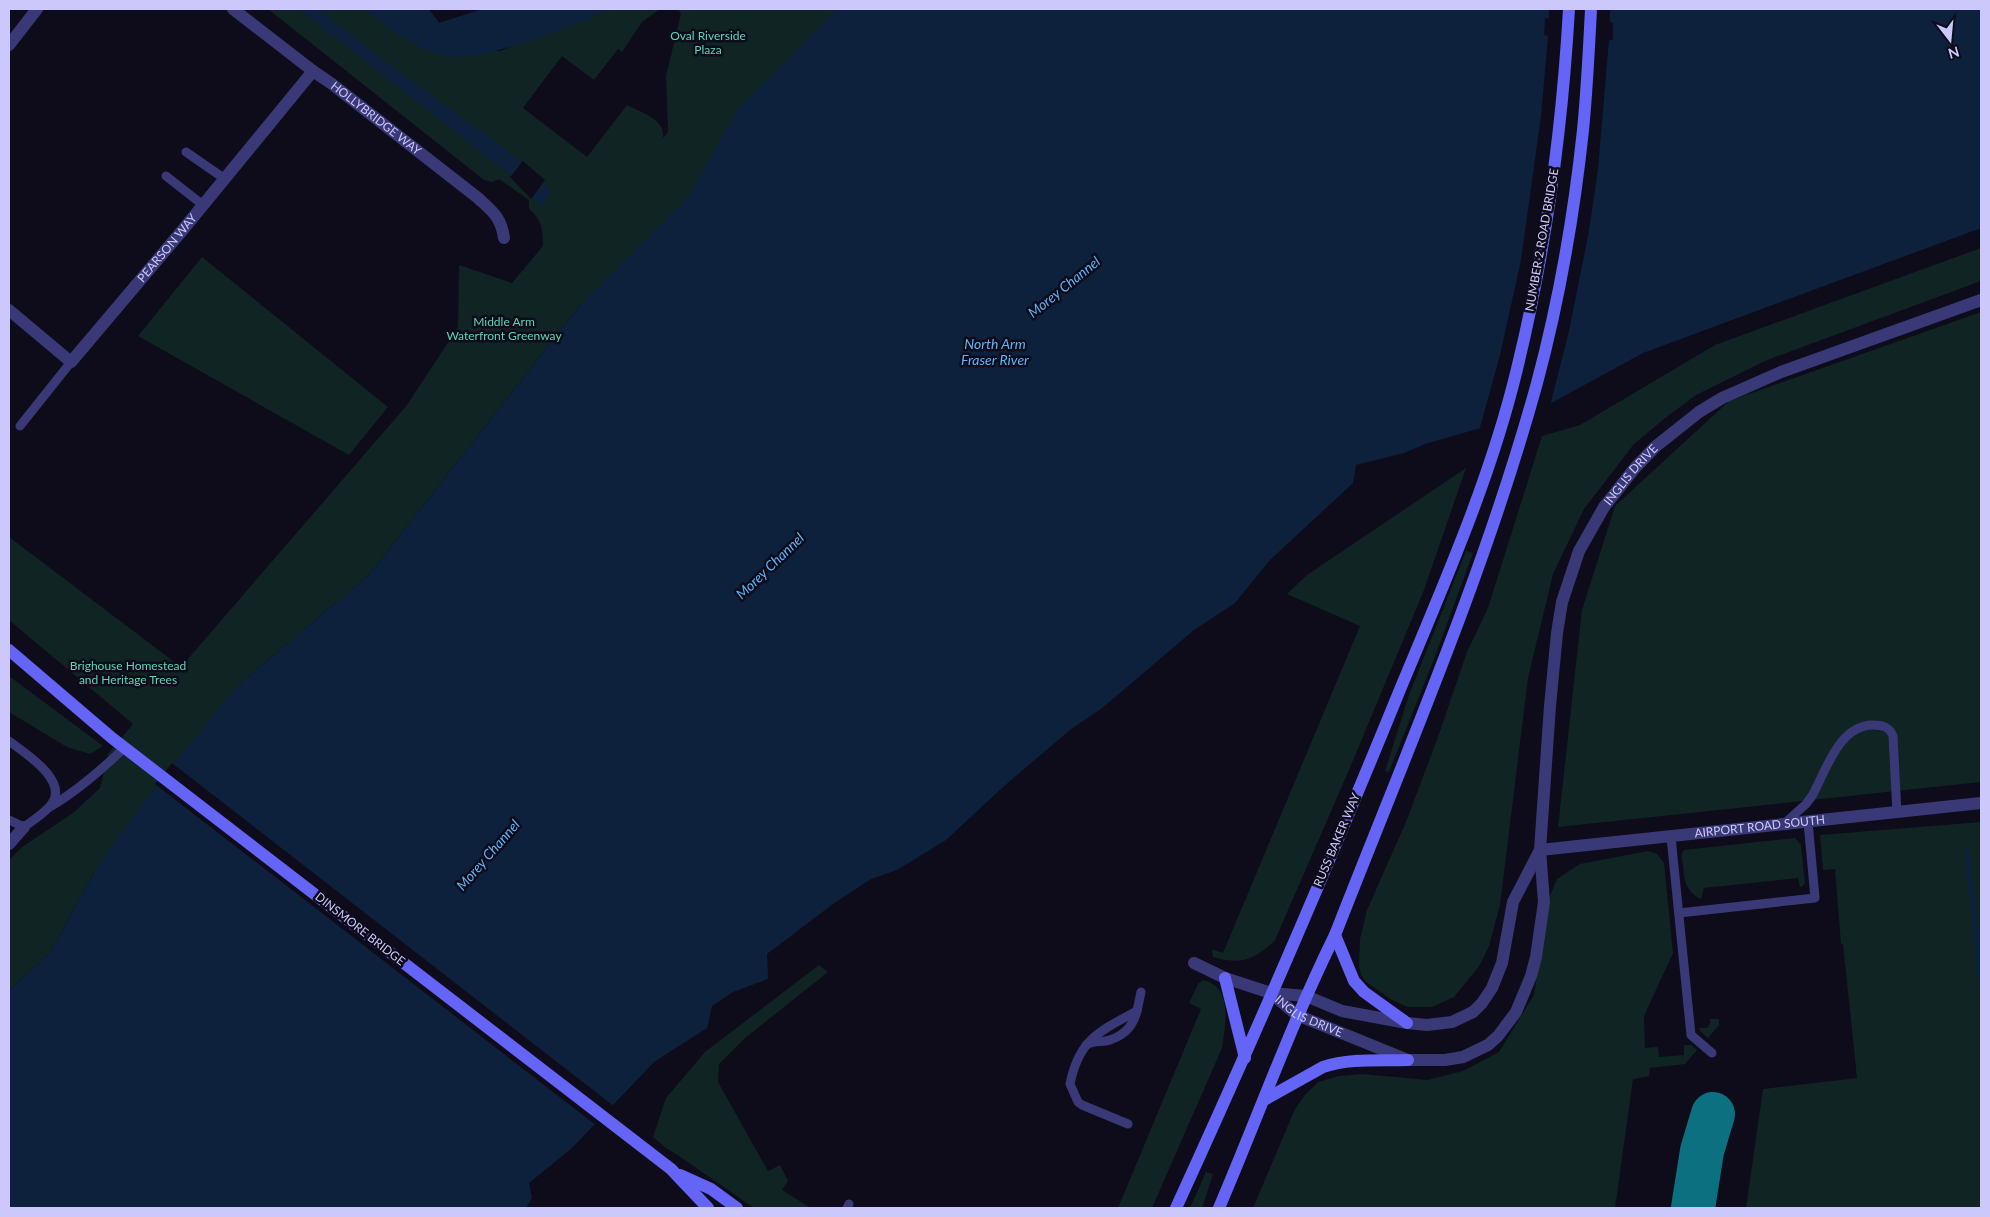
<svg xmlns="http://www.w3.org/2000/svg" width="1990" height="1217" viewBox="0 0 1990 1217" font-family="Lato,sans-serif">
  <rect width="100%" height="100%" fill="#0e0c1b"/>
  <g fill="#0f2423">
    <path d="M 268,9 L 364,9 L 424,49 L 500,51 L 577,23 L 610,9 L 660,9 L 642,22 L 622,52 L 618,49 L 594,80 L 562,56 L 523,108 L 587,157 L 627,105 C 640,112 666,119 663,138 L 668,132 L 666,76 L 681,14 L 678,9 L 886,9 L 688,197 L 581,304 L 369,575 L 236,687 L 96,869 L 49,954 L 9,991 L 9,860 L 22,847 L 73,813 L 100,788 L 108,754 L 133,724 L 9,620 L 9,537 L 181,667 L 407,405 L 458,327 L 459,265 L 512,283 L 543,246 C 543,230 542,220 529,209 L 529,200 L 499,179 L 492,182 L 484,180 Z"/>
    <path d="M 1981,248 L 1981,281 L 1767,360 L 1696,395 L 1664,419 L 1634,444 L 1584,509 L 1553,574 L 1528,678 L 1500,905 L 1489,946 L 1480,965 L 1454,997 L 1432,1007 L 1408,1007 L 1392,1000 L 1366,982 L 1361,975 L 1359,966 L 1360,939 L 1367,910 L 1406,822 L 1438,737 L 1467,652 L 1488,608 L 1542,436 L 1580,425 L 1715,345 Z"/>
    <path d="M 202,257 L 388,407 L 349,455 L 138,336 Z"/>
    <path d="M 1981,312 L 1981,782 L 1558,827 L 1582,610 L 1615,506 L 1729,401 Z"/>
    <path d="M 1466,468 L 1424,590 L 1349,770 L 1275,940 C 1255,960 1240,965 1213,957 L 1212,949 L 1223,953 L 1360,626 L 1287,594 L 1307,575 Z"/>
    <path d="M 1466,551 L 1473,553 L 1436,654 L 1389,772 L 1385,771 L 1409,695 Z"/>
    <path d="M 9,676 L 103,746 L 90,754 L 67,747 L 9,712 Z"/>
    <path d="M 1981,822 L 1981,1208 L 1746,1208 L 1763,1089 L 1857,1078 L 1843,944 L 1841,944 L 1835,869 L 1823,870 L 1820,835 Z"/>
    <path d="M 1795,838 L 1801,845 L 1805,883 L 1802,887 L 1800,887 L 1798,878 L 1704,888 L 1701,899 C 1686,892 1684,880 1683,865 C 1682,859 1680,855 1684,850 Z"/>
    <path d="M 1648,851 L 1657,854 L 1664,863 L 1673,953 L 1644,1016 L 1645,1048 L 1658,1047 L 1659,1057 L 1684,1055 L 1684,1045 L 1691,1045 L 1697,1050 L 1685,1064 L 1650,1068 L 1649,1076 L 1633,1079 L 1615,1208 L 1253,1208 L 1295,1109 L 1305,1095 L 1318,1082 L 1339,1076 L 1363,1074 L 1427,1080 L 1463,1071 L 1499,1052 L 1534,995 L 1549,898 L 1557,879 L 1580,864 Z"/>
    <path d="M 819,965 L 828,972 L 745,1038 L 719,1064 L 718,1082 L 768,1171 L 780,1165 L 788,1181 L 782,1190 L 811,1208 L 754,1208 L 679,1156 L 666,1148 L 653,1137 L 666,1098 L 705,1052 Z"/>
    <path d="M 1203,980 C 1234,987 1225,1026 1222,1048 L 1152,1208 L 1118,1208 L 1201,1009 L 1189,1003 L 1198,984 Z"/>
    <path d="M 1710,1019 L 1719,1019 L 1719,1025 L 1708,1038 L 1701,1032 L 1699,1028 L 1707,1028 L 1710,1024 Z"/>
    <path d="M 1206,1172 L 1213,1174 L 1202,1208 L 1190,1208 Z"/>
  </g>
  <g fill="#0d213d">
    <path d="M 299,9 L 318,9 L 391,66 L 504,148 L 545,183 L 552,192 L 541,206 L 509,174 Z"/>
    <path d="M 364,9 L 429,9 L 439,23 L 482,9 L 610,9 C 572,26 478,66 439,55 C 416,48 383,23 364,9 Z"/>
    <path d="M 837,9 L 1981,9 L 1981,228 L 1643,353 L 1533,413 L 1425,444 L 1404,453 L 1356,465 L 1353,483 L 1269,561 L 1235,603 L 1194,630 L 1101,709 L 1071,729 L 1003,787 L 946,840 L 897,870 L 871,879 L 833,904 L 767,954 L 768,979 L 733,992 L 712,1006 L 707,1028 L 654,1062 L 572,1148 L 529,1183 L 532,1198 L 526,1208 L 9,1208 L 9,991 L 49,954 L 96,869 L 138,809 L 236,687 L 369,575 L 581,304 L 688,197 L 735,113 Z"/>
  </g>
  <g fill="#0e0c1b">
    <path d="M 1549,9 L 1610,9 L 1610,22 L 1613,23 L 1613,40 L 1609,40 L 1598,169 L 1589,231 L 1569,331 L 1550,406 L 1534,415 L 1479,431 L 1500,355 L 1521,260 L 1541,116 L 1548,36 L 1544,35 L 1545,18 L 1549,18 Z"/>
    <path d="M 523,161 L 545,180 L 531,199 L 510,177 Z"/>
    <path d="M 172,763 L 615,1107 L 597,1126 L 155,784 Z"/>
  </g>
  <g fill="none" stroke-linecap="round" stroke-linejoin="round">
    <path stroke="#0d213d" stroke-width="5" d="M 1967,852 L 1981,982"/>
    <path stroke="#0d7080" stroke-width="44" d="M 1693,1208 L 1702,1151 L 1713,1114"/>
    <g stroke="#3a3977" stroke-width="9">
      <path d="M 186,152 L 225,179"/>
      <path d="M 166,176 L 203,205"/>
      <path d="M 20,426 L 71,362"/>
      <path d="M 9,741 C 25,753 73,783 49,807 C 42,815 32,821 24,827"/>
      <path d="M 50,807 C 77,791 99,772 121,751"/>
      <path d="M 9,820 L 24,827"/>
      <path d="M 1785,823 L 1806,804 L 1812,796 C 1826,771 1839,724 1874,725 C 1883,725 1889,727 1893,736 L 1897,813"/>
      <path d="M 1671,837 L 1691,1035 L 1712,1053"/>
      <path d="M 1679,913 L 1815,898 L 1808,822"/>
      <path d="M 1086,1045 C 1092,1041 1099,1042 1106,1041 C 1123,1037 1133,1027 1137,1011"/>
      <path d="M 1128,1124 L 1082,1105 L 1078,1102 L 1070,1084 C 1079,1039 1100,1031 1137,1011 L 1141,992"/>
      <path d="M 847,1208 L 849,1204"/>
    </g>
    <g stroke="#3a3977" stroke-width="12">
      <path id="s1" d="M 233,9 L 313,71 L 332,84 L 478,198 C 493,212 501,217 504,238"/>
      <path id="s2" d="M 9,310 L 71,362 L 181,232 L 313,71"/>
      <path d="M 9,844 L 24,827"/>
      <path id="s3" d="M 1540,850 L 1981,803"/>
      <path d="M 1194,963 L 1225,978 L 1271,993 L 1306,996 L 1342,1011 L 1407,1023 L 1427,1025 L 1452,1022 L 1473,1012 L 1482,1003 L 1492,988 L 1502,963 L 1513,902 L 1540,850"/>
      <path id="s4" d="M 1271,993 L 1297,1015 L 1408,1060 L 1445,1060 L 1463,1057 L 1488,1045 L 1498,1036 L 1516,1012 L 1531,976 L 1536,957 L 1544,902 L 1540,850 L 1550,706 L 1557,633 L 1562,602 L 1579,551 L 1604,507 L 1634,469 L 1655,447 L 1699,412 L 1722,398 L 1781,372 L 1981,300"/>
    </g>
    <path stroke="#3a3977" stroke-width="12" d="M 9,45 L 37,9"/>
    <g stroke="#6464f7" stroke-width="12">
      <path d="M 9,650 L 112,738 L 671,1169 L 708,1208"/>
      <path d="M 1335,935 L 1354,981 L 1364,992 L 1407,1023"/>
      <path d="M 1225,978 L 1245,1058"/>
      <path d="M 1264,1100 L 1323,1067 C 1351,1058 1380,1061 1408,1060"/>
      <path d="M 680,1175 L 711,1189 L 737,1208"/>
      <path d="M 1176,1208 C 1254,1038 1328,866 1399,692 C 1443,586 1490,481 1517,369 C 1546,250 1562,131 1569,9"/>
      <path d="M 1219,1208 C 1258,1117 1291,1024 1335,935 C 1406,753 1485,572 1537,383 C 1559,301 1574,215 1583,130 C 1587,90 1589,49 1591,9"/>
    </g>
  </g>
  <g text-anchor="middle" stroke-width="5" stroke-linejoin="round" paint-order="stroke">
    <g font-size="12" fill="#59d7b4" stroke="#0e0c1b">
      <text x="708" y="40">Oval Riverside<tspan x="708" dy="14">Plaza</tspan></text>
      <text x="504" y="326">Middle Arm<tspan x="504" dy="14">Waterfront Greenway</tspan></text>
      <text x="128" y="670">Brighouse Homestead<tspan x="128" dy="14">and Heritage Trees</tspan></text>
    </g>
    <g font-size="12" fill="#cdc8fc" stroke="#0e0c1b">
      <text dy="4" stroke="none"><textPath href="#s1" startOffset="180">HOLLYBRIDGE WAY</textPath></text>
      <text transform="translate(1542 240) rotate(-80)" y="4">NUMBER 2 ROAD BRIDGE</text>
      <text dy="4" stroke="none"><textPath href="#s2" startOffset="230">PEARSON WAY</textPath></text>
      <text dy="4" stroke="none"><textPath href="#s4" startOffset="842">INGLIS DRIVE</textPath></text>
      <text dy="4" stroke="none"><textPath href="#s3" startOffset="221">AIRPORT ROAD SOUTH</textPath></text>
      <text transform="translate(1337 840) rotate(-67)" y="4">RUSS BAKER WAY</text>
      <text transform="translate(360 929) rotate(38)" y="4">DINSMORE BRIDGE</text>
      <text dy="4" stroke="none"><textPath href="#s4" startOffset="45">INGLIS DRIVE</textPath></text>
    </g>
    <g font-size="14" font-style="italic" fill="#5cb3f7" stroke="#0e0c1b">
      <text transform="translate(1064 287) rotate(-39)" y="5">Morey Channel</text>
      <text x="995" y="349">North Arm<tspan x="995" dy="16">Fraser River</tspan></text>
      <text transform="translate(770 566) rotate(-44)" y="5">Morey Channel</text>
      <text transform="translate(488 855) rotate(-49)" y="5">Morey Channel</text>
    </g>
  </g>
  <rect width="1990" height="1217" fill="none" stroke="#cdc8fc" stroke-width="20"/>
  <g transform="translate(1950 40) rotate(164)" stroke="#0e0c1b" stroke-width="4" paint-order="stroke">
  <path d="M0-4L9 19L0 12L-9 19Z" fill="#cdc8fc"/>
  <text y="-8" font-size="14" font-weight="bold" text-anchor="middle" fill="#cdc8fc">N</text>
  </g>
</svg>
